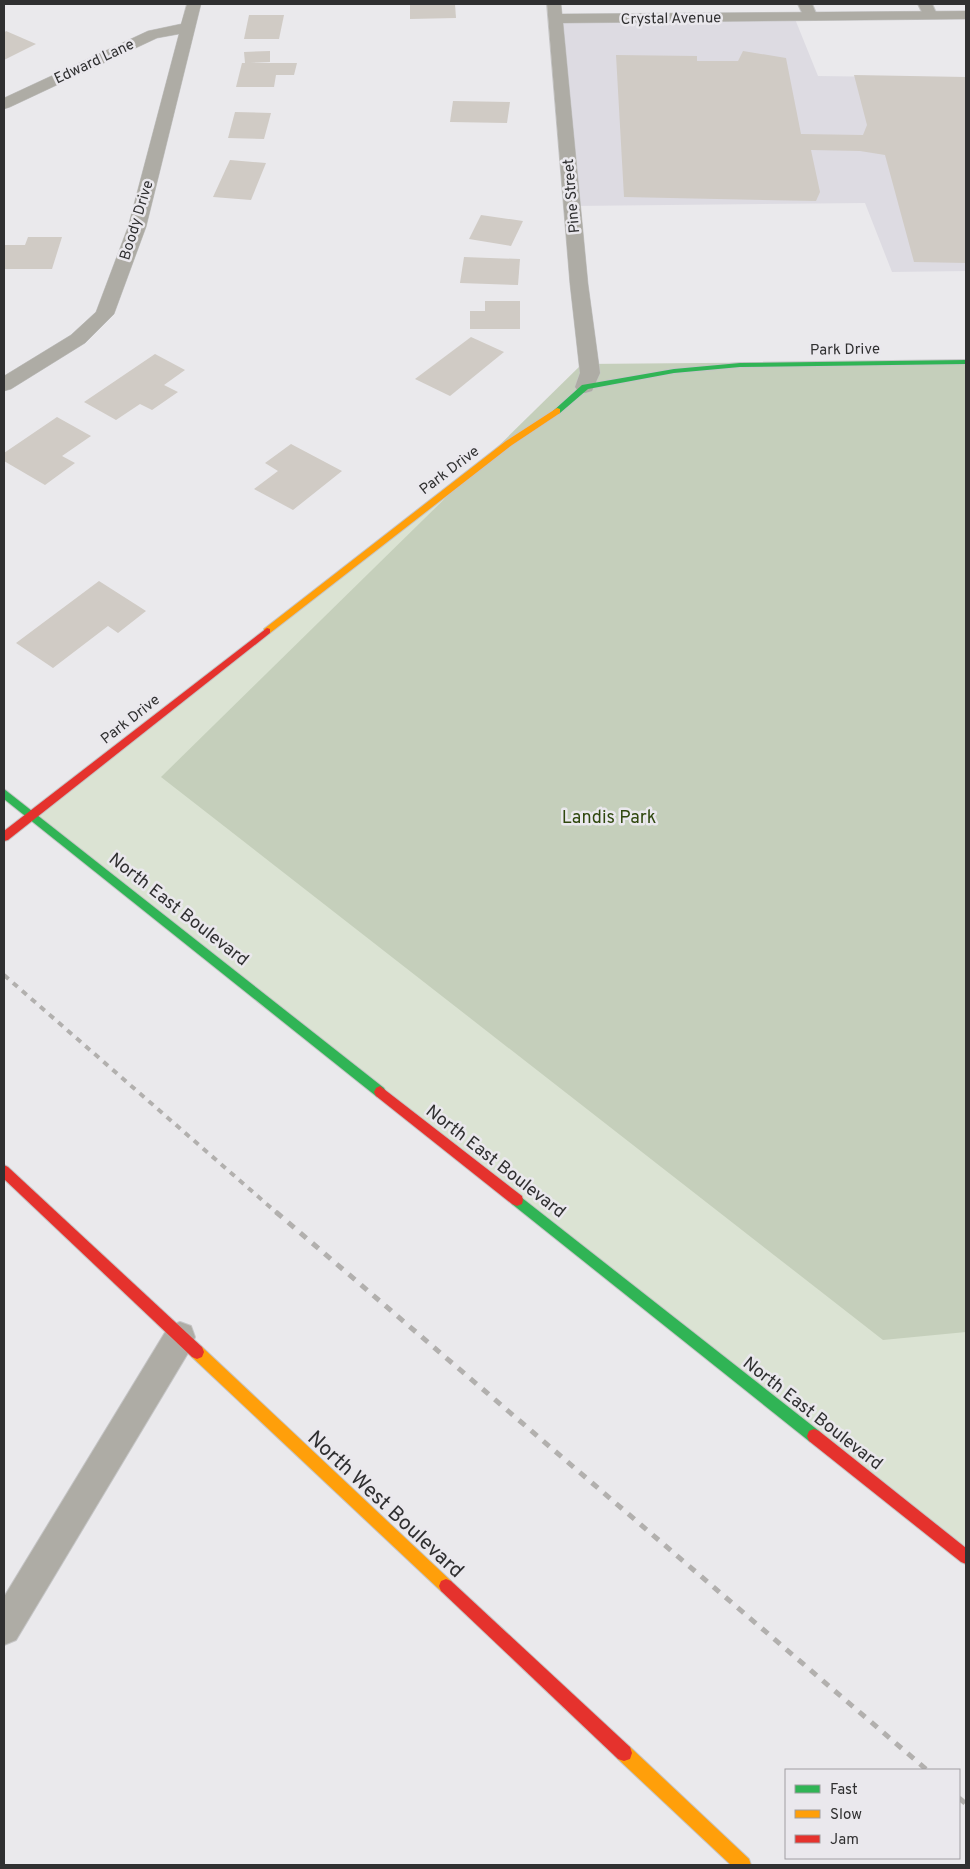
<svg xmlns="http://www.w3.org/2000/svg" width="970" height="1869" viewBox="0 0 970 1869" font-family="Overpass,sans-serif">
  <rect width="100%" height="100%" fill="#eae9ec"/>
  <path fill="#dddbe2" d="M 795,19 L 818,76 L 966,78 L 966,271 L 892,272 L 865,203 L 572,206 L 558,21 Z"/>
  <path fill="#dbe3d3" d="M 966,363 L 966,1557 L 32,815 L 509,443 Z"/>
  <path fill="#c5cfbb" d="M 966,361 L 966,1332 L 883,1340 L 161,777 L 582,364 Z"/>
  <g fill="#d0cbc5">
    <path d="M 410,4 L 455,4 L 456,18 L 410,19 Z"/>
    <path d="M 249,15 L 284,15 L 279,39 L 244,39 Z"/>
    <path d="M 6,31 L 36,44 L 4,60 L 4,33 Z"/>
    <path d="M 270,51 L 270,62 L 250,63 L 297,63 L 294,75 L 276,75 L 274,87 L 236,87 L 242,63 L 245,63 L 244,52 Z"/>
    <path d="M 743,51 L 786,58 L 801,134 L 863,135 L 867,125 L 854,75 L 966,77 L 966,263 L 914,262 L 885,155 L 860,151 L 811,150 L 820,192 L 816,201 L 624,197 L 616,55 L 697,56 L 697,61 L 738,61 Z"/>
    <path d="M 453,101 L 510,102 L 507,123 L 450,122 Z"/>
    <path d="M 235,112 L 271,113 L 264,139 L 228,138 Z"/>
    <path d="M 230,160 L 266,163 L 251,200 L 213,197 Z"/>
    <path d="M 481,215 L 523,221 L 511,246 L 469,239 Z"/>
    <path d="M 28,237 L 62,237 L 52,269 L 4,269 L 4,245 L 25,245 Z"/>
    <path d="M 464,257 L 520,259 L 518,285 L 460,283 Z"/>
    <path d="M 485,301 L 520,301 L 520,329 L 470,329 L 470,311 L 485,311 Z"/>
    <path d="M 471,337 L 504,352 L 450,396 L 415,379 Z"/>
    <path d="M 155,354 L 185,370 L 164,385 L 178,392 L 152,410 L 140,404 L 116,420 L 84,402 Z"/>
    <path d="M 57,417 L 91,436 L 62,456 L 75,463 L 45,485 L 4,461 L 4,453 Z"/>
    <path d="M 291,444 L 342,471 L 293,510 L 254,489 L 278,471 L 265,463 Z"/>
    <path d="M 99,581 L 146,611 L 118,633 L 108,626 L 53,668 L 16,643 Z"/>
  </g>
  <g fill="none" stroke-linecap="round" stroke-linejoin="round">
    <g stroke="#c5c5c6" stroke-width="2">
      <g id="lane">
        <path d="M 798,4 L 812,4 L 817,16 L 815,19 L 805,19 Z"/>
        <path d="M 918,4 L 932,4 L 937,15 L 935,18 L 925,18 Z"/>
        <path d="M 180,1322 L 191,1326 L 195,1337 L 191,1348 L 16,1640 L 4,1645 L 4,1597 L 169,1326 Z"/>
      </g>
    </g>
    <g stroke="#c5c5c6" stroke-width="1">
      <g id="street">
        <path d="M 187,4 L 201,4 L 146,227 L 114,314 L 85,343 L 11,389 L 4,391 L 4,376 L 71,335 L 96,312 L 128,227 L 179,34 L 157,38 L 10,107 L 4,109 L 4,98 L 148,31 L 181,24 Z"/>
        <path d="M 547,4 L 561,4 L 562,14 L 966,11 L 966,19 L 563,23 L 588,284 L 600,373 L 592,391 L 585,393 L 578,391 L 575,387 L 580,373 L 570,284 Z"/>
      </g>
    </g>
    <g stroke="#c5c5c6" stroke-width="2">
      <g id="fast">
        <path d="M 966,360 L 966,364 L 740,367 L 674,373 L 588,389 L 560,413 L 557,414 L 553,411 L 582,385 L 674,369 L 740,363 Z"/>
        <path d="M 4,789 L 384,1088 L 386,1092 L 384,1096 L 380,1098 L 376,1096 L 4,799 Z"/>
        <path d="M 517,1194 L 819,1431 L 821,1436 L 819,1441 L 814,1443 L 809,1441 L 512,1204 L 511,1200 L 512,1196 Z"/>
      </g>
    </g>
    <g stroke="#c5c5c6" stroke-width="2">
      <g id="slow">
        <path d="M 557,408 L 560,409 L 560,413 L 512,445 L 270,633 L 264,633 L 264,629 L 506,441 Z"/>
        <path d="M 197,1345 L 202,1347 L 451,1581 L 453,1586 L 451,1591 L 446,1593 L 441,1591 L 192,1357 L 190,1352 L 192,1347 Z"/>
        <path d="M 624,1745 L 630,1747 L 749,1859 L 751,1865 L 731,1865 L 618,1759 L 616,1753 L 618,1747 Z"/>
      </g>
    </g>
    <g stroke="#c5c5c6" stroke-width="2">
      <g id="jam">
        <path d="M 267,628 L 270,629 L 270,633 L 8,840 L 4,841 L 4,831 Z"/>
        <path d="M 380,1086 L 522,1196 L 523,1200 L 522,1204 L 517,1206 L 512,1204 L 376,1096 L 374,1092 L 376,1088 Z"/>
        <path d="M 4,1165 L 8,1167 L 202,1347 L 204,1352 L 202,1357 L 197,1359 L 192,1357 L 4,1179 Z"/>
        <path d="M 814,1429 L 819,1431 L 966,1548 L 966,1564 L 961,1562 L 809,1441 L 807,1436 L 809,1431 Z"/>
        <path d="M 446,1579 L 451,1581 L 630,1747 L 632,1753 L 630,1759 L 624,1761 L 618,1759 L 441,1591 L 439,1586 L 441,1581 Z"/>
      </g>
    </g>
    <use href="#lane" fill="#aeaca5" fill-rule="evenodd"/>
    <use href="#street" fill="#aeaca5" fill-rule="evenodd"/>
    <use href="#fast" fill="#30b455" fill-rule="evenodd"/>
    <use href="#slow" fill="#ff9f0a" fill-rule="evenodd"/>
    <use href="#jam" fill="#e5322d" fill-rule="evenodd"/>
    <path stroke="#b2b0ae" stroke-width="4" stroke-dasharray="6 6" stroke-linecap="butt" d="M 4,975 L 277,1213"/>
    <g stroke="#b2b0ae" stroke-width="5" stroke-dasharray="8 8" stroke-linecap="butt">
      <path d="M 276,1212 L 927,1770"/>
      <path d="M 959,1798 L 966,1804"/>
    </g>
  </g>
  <g text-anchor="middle" stroke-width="5" stroke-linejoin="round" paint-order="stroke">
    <g font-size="15" fill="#303031" stroke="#eae8ed">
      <text transform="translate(671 18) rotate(-1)" y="5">Crystal Avenue</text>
      <text transform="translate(94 61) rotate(-25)" y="5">Edward Lane</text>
      <text transform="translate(571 196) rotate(-95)" y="5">Pine Street</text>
      <text transform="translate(136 220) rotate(-73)" y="5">Boody Drive</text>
      <text transform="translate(845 349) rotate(-1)" y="5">Park Drive</text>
      <text transform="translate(449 470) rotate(-37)" y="5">Park Drive</text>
      <text transform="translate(130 719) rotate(-38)" y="5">Park Drive</text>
    </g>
    <g font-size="18" fill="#30480f" stroke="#eae8ed">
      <text x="609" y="823">Landis Park</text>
    </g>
    <g font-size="18" fill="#303031" stroke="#eae8ed">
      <text transform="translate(179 909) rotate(38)" y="6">North East Boulevard</text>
      <text transform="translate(496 1161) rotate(38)" y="6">North East Boulevard</text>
      <text transform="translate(813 1413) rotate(38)" y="6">North East Boulevard</text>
    </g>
    <g font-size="21" fill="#303031" stroke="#eae8ed">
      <text transform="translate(386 1504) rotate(43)" y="7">North West Boulevard</text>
    </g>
  </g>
  <rect width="970" height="1869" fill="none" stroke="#303031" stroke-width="10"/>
  <rect x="785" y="1769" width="175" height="90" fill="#eae8ed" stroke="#a09ea2"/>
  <rect x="795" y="1785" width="25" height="8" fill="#30b455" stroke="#a09ea2"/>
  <text x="830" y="1794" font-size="15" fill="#303031">Fast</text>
  <rect x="795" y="1810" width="25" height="8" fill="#ff9f0a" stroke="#a09ea2"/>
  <text x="830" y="1819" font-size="15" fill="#303031">Slow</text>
  <rect x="795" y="1835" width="25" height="8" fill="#e5322d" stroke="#a09ea2"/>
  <text x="830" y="1844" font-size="15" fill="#303031">Jam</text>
</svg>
